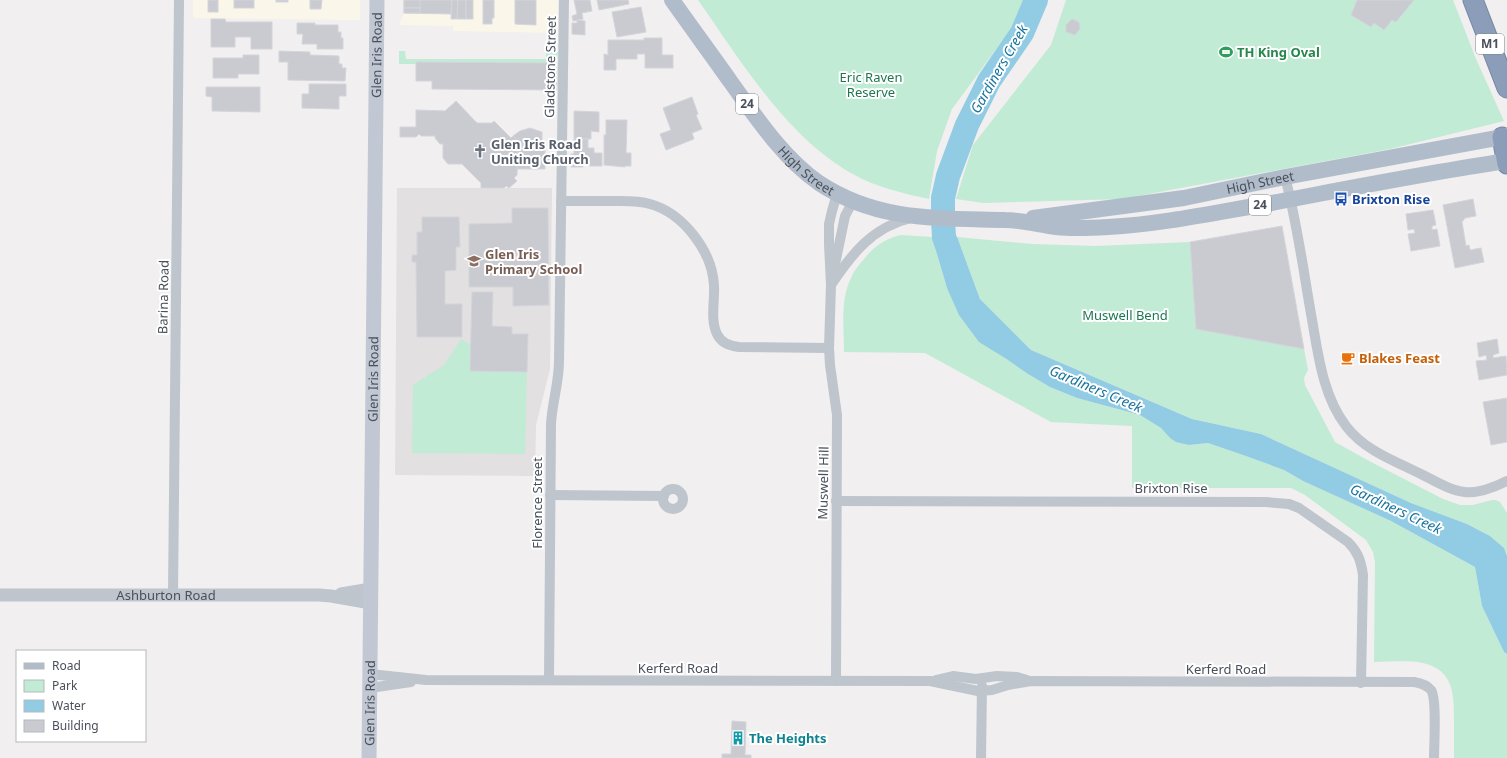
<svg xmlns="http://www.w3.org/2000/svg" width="1507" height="758" viewBox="0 0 1507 758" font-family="'Noto Sans',sans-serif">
  <rect width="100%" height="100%" fill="#f1efef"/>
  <g fill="#faf7ea">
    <path d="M 193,0 L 360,0 L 360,20 L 193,18 Z"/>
    <path d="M 404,0 L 558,0 L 558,33 L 453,31 L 453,26 L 399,25 L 404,13 Z"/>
  </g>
  <path fill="#e2e0e0" d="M 397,188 L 552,188 L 550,369 L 536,425 L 535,476 L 395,475 Z"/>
  <g fill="#c1ebd5">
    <path d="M 698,0 L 1025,0 L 1014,25 L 952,109 L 937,151 L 929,199 C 902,193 875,187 851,173 C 785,135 741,61 698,0 Z"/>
    <path d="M 1066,0 L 1453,0 L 1476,59 L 1504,121 L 1390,149 L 1122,199 L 984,203 L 956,199 L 973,145 L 1051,45 Z"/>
    <path d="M 399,51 L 405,51 L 406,59 L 546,59 L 546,52 L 558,52 L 557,63 L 416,62 L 416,64 L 399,64 Z"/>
    <path d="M 901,235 L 932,237 L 947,288 L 1005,358 L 1028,374 L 1050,387 L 1077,398 L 1140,415 L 1161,428 L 1170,438 L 1189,445 L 1208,443 L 1243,455 L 1284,470 L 1303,481 L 1391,521 L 1475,567 L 1482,606 L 1504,652 L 1507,654 L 1507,758 L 1454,758 C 1454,746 1454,733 1454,721 C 1454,695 1454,670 1423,663 C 1408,660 1390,662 1374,662 L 1375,562 L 1373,552 L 1366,540 L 1305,495 L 1291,488 L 1132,488 L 1132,426 L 1051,422 L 925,353 L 844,352 C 844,328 840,300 851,278 C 854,270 860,264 865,258 C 874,246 887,238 901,235 Z"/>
    <path d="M 957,237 L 1032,244 L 1095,246 L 1190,242 L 1196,329 L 1304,349 L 1308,370 L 1304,378 L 1305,385 L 1335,442 L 1371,462 L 1443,499 L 1460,505 L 1473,505 L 1492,500 L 1496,500 L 1500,502 L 1507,513 L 1507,556 L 1504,548 L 1490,536 L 1467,524 L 1411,503 L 1261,434 L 1192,419 L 1031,350 L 980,299 Z"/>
    <path d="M 461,339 L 471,345 L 470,371 L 527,372 L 525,454 L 412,453 L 413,385 L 444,365 Z"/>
  </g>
  <path fill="#92cbe4" d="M 932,237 L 957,237 L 980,299 L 1031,350 L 1192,419 L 1261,434 L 1411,503 L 1467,524 L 1490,536 L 1504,548 L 1507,556 L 1507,654 L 1504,652 L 1482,606 L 1475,567 L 1391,521 L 1303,481 L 1284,470 L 1243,455 L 1208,443 L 1189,445 L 1176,442 L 1170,438 L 1161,428 L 1140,415 L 1077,398 L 1050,387 L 1028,374 L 1005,358 L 979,342 L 959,315 L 947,288 Z"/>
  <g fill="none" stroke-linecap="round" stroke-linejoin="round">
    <path stroke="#92cbe4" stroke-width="24" d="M 955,267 L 944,237 L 943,220 L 943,198 L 948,176 L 967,125 L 989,81 L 1022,33 L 1036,0"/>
  </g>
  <g fill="#c9cbd1" stroke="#d3d5da">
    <rect x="208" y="0" width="10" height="12"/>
    <rect x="234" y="0" width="20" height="8"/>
    <rect x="276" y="0" width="12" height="2"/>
    <path d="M 310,0 L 322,0 L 321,9 L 310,9 Z"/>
    <path d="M 404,0 L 452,0 L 451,14 L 404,13 Z"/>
    <rect x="404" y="0" width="16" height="8"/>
    <path d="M 452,0 L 458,0 L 457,19 L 451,19 Z"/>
    <path d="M 458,0 L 466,0 L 466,19 L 457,19 Z"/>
    <rect x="466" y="0" width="7" height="19"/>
    <path d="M 483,0 L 494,0 L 494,18 L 492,18 L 492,24 L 483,24 Z"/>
    <path d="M 515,0 L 536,0 L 536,25 L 515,24 Z"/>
    <path d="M 574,0 L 590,0 L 592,11 L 582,13 L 583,19 L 573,21 L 572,16 L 577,14 Z"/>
    <path d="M 597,0 L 628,0 L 629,4 L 599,10 Z"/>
    <path d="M 1357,0 L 1414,0 L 1396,22 L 1392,20 L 1384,30 L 1374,23 L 1371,27 L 1351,15 Z"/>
    <path d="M 641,7 L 646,32 L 617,37 L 612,12 Z"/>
    <rect x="404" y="8" width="16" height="5"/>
    <path d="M 211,19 L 225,19 L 226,22 L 272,22 L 272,49 L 251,49 L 251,37 L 235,37 L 235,47 L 211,47 Z"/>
    <path d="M 1072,19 L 1079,22 L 1080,29 L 1075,35 L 1066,32 L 1066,25 Z"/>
    <path d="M 577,20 L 585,21 L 585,35 L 572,34 L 572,23 L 577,23 Z"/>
    <path d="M 297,23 L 315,23 L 315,25 L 338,25 L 338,32 L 341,32 L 341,38 L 343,38 L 343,49 L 317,49 L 317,44 L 302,44 L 303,34 L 297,34 Z"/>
    <path d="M 644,38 L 662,38 L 662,55 L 673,55 L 673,68 L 645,68 L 645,54 L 637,54 L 637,59 L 616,59 L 616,70 L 604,70 L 604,54 L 608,55 L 608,40 L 644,40 Z"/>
    <path d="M 279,51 L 310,52 L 310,55 L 339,56 L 339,64 L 342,64 L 342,68 L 346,68 L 345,81 L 288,80 L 288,62 L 279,62 Z"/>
    <path d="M 243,55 L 259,55 L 259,74 L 238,74 L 238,78 L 213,78 L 213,58 L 243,58 Z"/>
    <path d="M 416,62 L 557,63 L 557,90 L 432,89 L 432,81 L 416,81 Z"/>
    <path d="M 309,84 L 346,84 L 346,96 L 339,96 L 339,109 L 302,108 L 302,94 L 309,94 Z"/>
    <path d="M 206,87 L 260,87 L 260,112 L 212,111 L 212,97 L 206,96 Z"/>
    <path d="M 692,97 L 698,114 L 696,115 L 702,129 L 692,133 L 694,139 L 666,150 L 660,134 L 671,130 L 663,108 Z"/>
    <path d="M 456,101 L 477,123 L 492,123 L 494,121 L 511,138 L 513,136 L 518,141 L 517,175 L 514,178 L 517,181 L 509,188 L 506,186 L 504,188 L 481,188 L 481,183 L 462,164 L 448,164 L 443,158 L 443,144 L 440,144 L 435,138 L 435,136 L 421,136 L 419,134 L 416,137 L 400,137 L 400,127 L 416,127 L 416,110 L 445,111 Z"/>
    <path d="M 574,111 L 599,112 L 599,132 L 591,131 L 591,139 L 574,139 Z"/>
    <path d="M 606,120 L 627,120 L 626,153 L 631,153 L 631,166 L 625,166 L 625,167 L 604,165 L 604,135 L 606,135 Z"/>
    <path d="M 530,128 L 542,132 L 542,145 L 545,145 L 545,154 L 554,155 L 554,164 L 545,164 L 545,169 L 517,169 L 518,141 L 513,136 L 520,131 Z"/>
    <path d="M 574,139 L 588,139 L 588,148 L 594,148 L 594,153 L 602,153 L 602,166 L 589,166 L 589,163 L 583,163 L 583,167 L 571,167 L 571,154 L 574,154 Z"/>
    <path d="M 1473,199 L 1476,216 L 1465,218 L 1462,222 L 1466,246 L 1469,245 L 1470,250 L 1481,248 L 1484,262 L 1455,268 L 1443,205 Z"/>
    <path d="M 512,208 L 548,208 L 549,305 L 513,306 L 513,287 L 469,287 L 469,224 L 512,223 Z"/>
    <path d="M 1433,210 L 1436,225 L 1432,226 L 1432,230 L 1437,229 L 1440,246 L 1411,251 L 1408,234 L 1415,233 L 1414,229 L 1408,230 L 1406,214 Z"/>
    <path d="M 422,217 L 459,217 L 460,247 L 456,247 L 456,270 L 445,271 L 445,304 L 462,304 L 462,337 L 417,337 L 416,262 L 412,262 L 412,255 L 417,255 L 417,232 L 422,232 Z"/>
    <path d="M 1282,226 L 1304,349 L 1196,329 L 1190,242 Z"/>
    <path d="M 472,292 L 493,292 L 492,326 L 512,327 L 512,334 L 528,334 L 527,372 L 470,371 Z"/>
    <path d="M 1497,339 L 1499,353 L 1493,355 L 1493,358 L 1506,356 L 1507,375 L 1479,380 L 1476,361 L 1487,360 L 1486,355 L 1479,357 L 1477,343 Z"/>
    <path d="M 1507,398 L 1507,442 L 1491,445 L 1483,402 Z"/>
    <path d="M 732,721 L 746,722 L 745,755 L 751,755 L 751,758 L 722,758 L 722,754 L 731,754 Z"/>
  </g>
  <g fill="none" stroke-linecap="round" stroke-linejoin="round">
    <g stroke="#7688a5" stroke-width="21">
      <g id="motorway">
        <path d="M 1473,0 L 1507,88"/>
        <path d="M 1502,137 L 1507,164"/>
      </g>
    </g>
    <g stroke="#bfc5cd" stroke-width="10">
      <path d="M 1285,177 C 1297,222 1303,268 1311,314 C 1318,352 1322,395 1346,426 C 1364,450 1394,461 1419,473 C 1456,492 1467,501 1507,481"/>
      <path d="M 561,201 C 578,201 594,201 610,201 C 623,201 637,200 650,204 C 683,213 712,251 714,285 C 715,300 710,320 717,334 C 721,343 730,346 739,347 L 829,348"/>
      <path d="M 833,274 L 845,216 L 853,201"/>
      <path d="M 831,285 C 851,255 872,227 911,218"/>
      <circle cx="673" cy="499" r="10"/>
      <path d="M 550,495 L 664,496"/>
      <path d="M 836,501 L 1265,502 L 1289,504 L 1299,508 L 1348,542 C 1358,552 1361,561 1363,575 L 1361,683"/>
      <path d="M 173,595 L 179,0"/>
      <path d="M 370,674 L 426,680 L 930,681 L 978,691 L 992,690 L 1008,685 L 1031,681 L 1414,682 C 1420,683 1427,685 1431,690 C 1437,698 1434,746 1434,758"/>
      <path d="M 549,680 L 551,424 C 552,403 559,383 559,361 L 564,0"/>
      <path d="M 936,680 L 953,676 L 976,679 L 997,676 L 1017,677 L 1027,680"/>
      <path d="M 836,681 L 837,415 L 830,365 L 829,348 L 831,285 L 829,244 L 829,224 L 832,211 L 837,194"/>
      <path d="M 370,688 L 411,682"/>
      <path d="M 981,758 L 982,686"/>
    </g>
    <g stroke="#bfc5cd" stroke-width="13">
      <path d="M 341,594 L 371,589"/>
      <path id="s1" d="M 0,595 L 319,595 L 331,596 L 371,603"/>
    </g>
    <path stroke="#c1c8d4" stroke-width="15" id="s2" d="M 369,758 L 377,0"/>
    <g stroke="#b1bccb" stroke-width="16">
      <path id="s3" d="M 672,0 C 691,27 711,54 730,81 C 756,117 782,157 819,183 C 878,222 938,218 1005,220 C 1022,220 1039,225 1056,227 C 1073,229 1091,228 1108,227 C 1161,224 1213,213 1266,204 C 1346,189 1426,173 1507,161"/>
      <path id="s4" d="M 1033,218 L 1184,198 L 1285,177 L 1507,136"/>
    </g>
    <use href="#motorway" stroke="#8b9db9" stroke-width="19"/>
  </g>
  <defs>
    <g id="stadium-bare" transform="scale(1.08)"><path d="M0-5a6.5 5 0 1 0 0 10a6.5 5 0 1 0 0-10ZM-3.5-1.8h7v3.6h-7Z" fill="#2e9e5b" stroke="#fff" stroke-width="2.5" paint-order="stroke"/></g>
    <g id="church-bare" transform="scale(1.08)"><path d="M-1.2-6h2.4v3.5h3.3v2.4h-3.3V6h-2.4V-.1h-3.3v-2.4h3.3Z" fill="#6b7280" stroke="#fff" stroke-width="2.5" paint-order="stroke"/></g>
    <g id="bus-bare" transform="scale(1.08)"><path d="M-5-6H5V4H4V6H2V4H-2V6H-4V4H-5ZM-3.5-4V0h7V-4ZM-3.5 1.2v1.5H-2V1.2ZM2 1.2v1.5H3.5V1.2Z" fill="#1a4fb4" stroke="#fff" stroke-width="2.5" paint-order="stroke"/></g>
    <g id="school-bare" transform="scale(1.08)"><path d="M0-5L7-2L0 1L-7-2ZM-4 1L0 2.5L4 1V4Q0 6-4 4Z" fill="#8d6e63" stroke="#fff" stroke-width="2.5" paint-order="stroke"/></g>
    <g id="cafe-bare" transform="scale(1.08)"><path d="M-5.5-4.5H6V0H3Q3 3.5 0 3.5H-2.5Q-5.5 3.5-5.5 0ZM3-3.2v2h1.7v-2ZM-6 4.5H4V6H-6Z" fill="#e8710a" stroke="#fff" stroke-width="2.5" paint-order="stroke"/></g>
    <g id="building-bare" transform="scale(1.08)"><path d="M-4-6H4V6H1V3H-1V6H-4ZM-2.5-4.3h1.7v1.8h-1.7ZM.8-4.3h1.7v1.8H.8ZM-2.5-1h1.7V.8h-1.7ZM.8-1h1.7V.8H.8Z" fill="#0f9aa8" stroke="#fff" stroke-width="2.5" paint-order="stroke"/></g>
  </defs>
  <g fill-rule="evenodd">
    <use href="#stadium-bare" x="1226" y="52"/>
    <use href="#church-bare" x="480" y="151"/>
    <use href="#bus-bare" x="1341" y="199"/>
    <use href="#school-bare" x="474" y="261"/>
    <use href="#cafe-bare" x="1348" y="358"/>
    <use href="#building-bare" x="738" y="738"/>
  </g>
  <g text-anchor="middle" stroke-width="4" stroke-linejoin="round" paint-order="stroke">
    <g fill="#fff" stroke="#80848c" stroke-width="1">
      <rect x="1476" y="34" width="28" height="20" rx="3"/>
      <rect x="736" y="94" width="22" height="20" rx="3"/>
      <rect x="1249" y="195" width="22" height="20" rx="3"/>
    </g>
    <g font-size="12" font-weight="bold" fill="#49505b">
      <text x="1490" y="48">M1</text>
      <text x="747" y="108">24</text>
      <text x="1260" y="209">24</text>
    </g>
    <g font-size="13" font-weight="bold" fill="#27864d" stroke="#fff" text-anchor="start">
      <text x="1237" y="57">TH King Oval</text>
    </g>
    <g font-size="13" fill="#49505b" stroke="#fff">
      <text dy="5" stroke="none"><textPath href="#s2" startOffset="703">Glen Iris Road</textPath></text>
      <text transform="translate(550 67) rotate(-89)" y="5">Gladstone Street</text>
      <text dy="5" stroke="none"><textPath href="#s3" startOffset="218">High Street</textPath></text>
      <text dy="5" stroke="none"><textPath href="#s4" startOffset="230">High Street</textPath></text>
      <text transform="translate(163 297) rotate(-89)" y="5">Barina Road</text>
      <text dy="5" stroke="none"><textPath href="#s2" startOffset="379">Glen Iris Road</textPath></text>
      <text transform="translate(823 483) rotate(-89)" y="5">Muswell Hill</text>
      <text x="1171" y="493">Brixton Rise</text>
      <text transform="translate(537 503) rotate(-90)" y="5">Florence Street</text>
      <text dy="5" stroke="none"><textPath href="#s1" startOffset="166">Ashburton Road</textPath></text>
      <text x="678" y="673">Kerferd Road</text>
      <text x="1226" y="674">Kerferd Road</text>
      <text dy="5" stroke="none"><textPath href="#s2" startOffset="55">Glen Iris Road</textPath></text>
    </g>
    <g font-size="13" fill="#1f7653" stroke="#fff">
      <text x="871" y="82">Eric Raven<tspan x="871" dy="15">Reserve</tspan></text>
      <text x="1125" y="320">Muswell Bend</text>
    </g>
    <g font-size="13" font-weight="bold" fill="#5b616d" stroke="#fff" text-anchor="start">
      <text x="491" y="149">Glen Iris Road<tspan x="491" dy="15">Uniting Church</tspan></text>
    </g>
    <g font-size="13" font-weight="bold" fill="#164399" stroke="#fff" text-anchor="start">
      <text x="1352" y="204">Brixton Rise</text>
    </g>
    <g font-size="13" font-weight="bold" fill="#785e54" stroke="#fff" text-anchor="start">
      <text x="485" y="259">Glen Iris<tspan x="485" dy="15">Primary School</tspan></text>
    </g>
    <g font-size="13" font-weight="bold" fill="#c56008" stroke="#fff" text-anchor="start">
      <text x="1359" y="363">Blakes Feast</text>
    </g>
    <g font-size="13" font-weight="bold" fill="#0d838f" stroke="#fff" text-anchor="start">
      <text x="749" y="743">The Heights</text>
    </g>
    <g font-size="14" font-style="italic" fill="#19759e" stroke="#fff">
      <text transform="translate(999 69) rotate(-60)" y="5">Gardiners Creek</text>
      <text transform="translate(1096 389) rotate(23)" y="5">Gardiners Creek</text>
      <text transform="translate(1396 509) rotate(25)" y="5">Gardiners Creek</text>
    </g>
  </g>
  <rect x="16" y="650" width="130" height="92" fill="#ffffff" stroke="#b6b9bd"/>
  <rect x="24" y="663" width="20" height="6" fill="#b1bccb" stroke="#b6b9bd"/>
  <text x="52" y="670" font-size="12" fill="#49505b">Road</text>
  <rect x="24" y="680" width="20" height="12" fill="#c1ebd5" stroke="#b6b9bd"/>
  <text x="52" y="690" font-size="12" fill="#49505b">Park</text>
  <rect x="24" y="700" width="20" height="12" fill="#92cbe4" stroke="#b6b9bd"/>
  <text x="52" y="710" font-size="12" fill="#49505b">Water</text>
  <rect x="24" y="720" width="20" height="12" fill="#c9cbd1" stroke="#b6b9bd"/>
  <text x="52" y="730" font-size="12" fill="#49505b">Building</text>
</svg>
